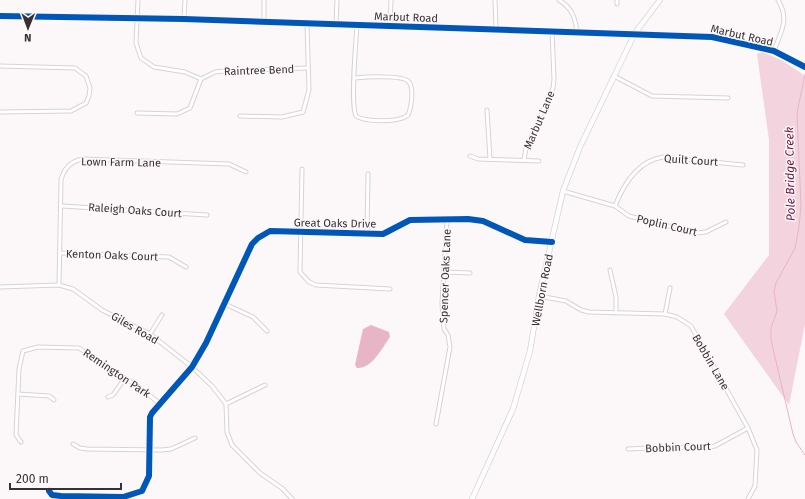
<svg xmlns="http://www.w3.org/2000/svg" width="805" height="499" viewBox="0 0 805 499" font-family="'Fira Sans',sans-serif">
  <rect width="100%" height="100%" fill="#fcf8fa"/>
  <path fill="#f3d3dd" d="M 763,52 L 783,61 L 805,76 L 805,324 L 789,405 L 724,314 L 769,255 L 769,140 L 757,54 Z"/>
  <path fill="#e8b5c6" d="M 371,325 L 389,332 L 390,337 C 382,348 372,369 357,368 L 355,365 L 363,329 Z"/>
  <g fill="none" stroke-linecap="round" stroke-linejoin="round">
    <path stroke="#e8b5c6" stroke-width="1" d="M 805,74 L 797,113 L 801,206 L 799,227 L 795,248 L 776,283 L 774,291 L 777,311 L 771,328 L 771,340 L 793,434 L 796,442 L 805,455"/>
    <g stroke="#d7d3d4" stroke-width="5">
      <g id="street">
        <path d="M 138,0 L 136,43 L 141,58 L 154,67 L 185,72 L 201,79"/>
        <path d="M 495,0 L 496,29"/>
        <path d="M 559,0 C 572,8 575,17 577,32"/>
        <path d="M 617,4 L 617,0"/>
        <path d="M 184,19 L 185,0"/>
        <path d="M 264,22 L 264,0"/>
        <path d="M 336,24 L 337,0"/>
        <path d="M 390,26 L 391,0"/>
        <path d="M 774,51 C 781,31 790,20 778,0"/>
        <path d="M 0,66 L 75,68 L 86,76 L 90,88 L 89,96 L 86,103 L 71,111 L 0,112"/>
        <path d="M 614,76 L 652,96 L 728,98"/>
        <path d="M 355,78 C 365,77 401,75 408,81 C 415,87 411,108 408,115 C 399,123 365,122 356,116 C 350,104 356,43 357,25"/>
        <path d="M 487,110 L 490,159"/>
        <path d="M 137,113 L 177,114 L 190,108 L 201,79 L 215,72 L 225,71 L 308,68"/>
        <path d="M 240,116 L 282,117 L 303,112 L 309,90 L 307,24"/>
        <path d="M 470,156 L 478,159 L 539,161"/>
        <path d="M 524,160 L 526,148 L 553,88 L 554,79 L 552,32"/>
        <path d="M 302,169 L 300,272 L 309,282 L 316,285 L 390,289"/>
        <path d="M 563,191 L 615,206 L 629,216 L 696,233 L 706,232 L 726,222"/>
        <path d="M 62,206 L 207,215"/>
        <path d="M 615,206 C 624,183 638,161 663,157 L 743,165"/>
        <path d="M 367,234 L 368,174"/>
        <path d="M 60,253 L 169,257 L 186,267"/>
        <path d="M 610,270 L 616,297 L 616,313"/>
        <path d="M 445,272 L 470,273"/>
        <path d="M 59,285 L 61,180 C 64,168 71,161 83,159 L 229,164 L 246,172"/>
        <path d="M 0,287 L 59,285 L 73,289 L 102,310 L 150,334 L 192,367 L 212,386 L 226,404 L 227,432 L 232,445 L 260,473 L 283,489 L 292,499"/>
        <path d="M 539,296 L 566,301 L 581,310 L 589,312 L 665,314 L 677,317 L 691,326 L 748,428 L 757,450 L 755,486 L 748,499"/>
        <path d="M 225,304 L 253,317 L 267,331"/>
        <path d="M 665,314 L 670,288"/>
        <path d="M 150,334 L 162,315"/>
        <path d="M 18,394 L 49,396 L 54,400"/>
        <path d="M 108,397 L 113,395 L 125,378"/>
        <path d="M 226,404 L 265,385"/>
        <path d="M 436,424 L 450,347 L 448,335 L 444,329 L 442,303 L 447,220"/>
        <path d="M 21,442 L 16,435 L 19,369 L 23,351 L 38,347 L 79,348 L 139,387 L 159,403"/>
        <path d="M 73,444 L 80,448 L 87,449 L 161,450 L 171,449 L 195,438"/>
        <path d="M 628,449 L 669,447 L 704,448 L 715,446 L 748,428"/>
        <path d="M 49,491 L 52,495 L 61,496 L 123,497 L 142,491 L 149,476 L 150,417 L 152,413 L 192,367 L 206,343 L 252,244 L 258,238 L 270,231 L 383,234 L 410,220 L 468,219 L 483,221 L 525,240 L 552,242"/>
      </g>
    </g>
    <g stroke="#d7d3d4" stroke-width="6">
      <g id="secondary">
        <path d="M 0,16 L 184,19 L 712,37 L 774,51 L 805,67"/>
        <path d="M 472,499 L 513,409 L 530,351 L 539,296 L 563,191 L 580,147 L 635,33 L 660,0"/>
      </g>
    </g>
    <use href="#street" stroke="#fffefe" stroke-width="3"/>
    <use href="#secondary" stroke="#fffefe" stroke-width="4.5"/>
    <g stroke="#fdf7f9" stroke-width="8">
      <g id="cycleway">
        <path d="M 0,16 L 184,19 L 712,37 L 774,51 L 805,67"/>
        <path d="M 49,491 L 52,495 L 61,496 L 123,497 L 142,491 L 149,476 L 150,417 L 152,413 L 192,367 L 206,343 L 252,244 L 258,238 L 270,231 L 383,234 L 410,220 L 468,219 L 483,221 L 525,240 L 552,242"/>
      </g>
    </g>
    <use href="#cycleway" stroke="#0057b8" stroke-width="6"/>
  </g>
  <g text-anchor="middle" stroke-width="3" stroke-linejoin="round" paint-order="stroke">
    <g font-size="11" fill="#373133" stroke="#fdf7f9">
      <text transform="translate(406 17) rotate(2)" y="4">Marbut Road</text>
      <text transform="translate(742 35) rotate(13)" y="4">Marbut Road</text>
      <text transform="translate(259 70) rotate(-2)" y="4">Raintree Bend</text>
      <text transform="translate(539 120) rotate(-67)" y="4">Marbut Lane</text>
      <text transform="translate(691 160) rotate(4)" y="4">Quilt Court</text>
      <text transform="translate(121 162) rotate(1)" y="4">Lown Farm Lane</text>
      <text transform="translate(135 210) rotate(4)" y="4">Raleigh Oaks Court</text>
      <text transform="translate(335 223) rotate(1)" y="4">Great Oaks Drive</text>
      <text transform="translate(667 225) rotate(13)" y="4">Poplin Court</text>
      <text transform="translate(112 255) rotate(2)" y="4">Kenton Oaks Court</text>
      <text transform="translate(445 276) rotate(-88)" y="4">Spencer Oaks Lane</text>
      <text transform="translate(542 290) rotate(-79)" y="4">Wellborn Road</text>
      <text transform="translate(135 328) rotate(30)" y="4">Giles Road</text>
      <text transform="translate(711 362) rotate(60)" y="4">Bobbin Lane</text>
      <text transform="translate(117 373) rotate(34)" y="4">Remington Park</text>
      <text transform="translate(678 447) rotate(-2)" y="4">Bobbin Court</text>
    </g>
    <g font-size="12" font-style="italic" fill="#6b193c" stroke="#fdf7f9">
      <text transform="translate(790 174) rotate(-91)" y="4">Pole Bridge Creek</text>
    </g>
  </g>
  <g transform="translate(28 28) rotate(181)" stroke="#fdf7f9" stroke-width="3" paint-order="stroke">
  <path d="M0-3L7 15L0 10L-7 15Z" fill="#373133"/>
  <text y="-6" font-size="11" font-weight="bold" text-anchor="middle" fill="#373133">N</text>
  </g>
  <path d="M10 483v6h111v-6" fill="none" stroke="#373133" stroke-width="2"/>
  <text x="16" y="483" font-size="12" fill="#373133" stroke="#fdf7f9" stroke-width="3" paint-order="stroke">200 m</text>
</svg>
